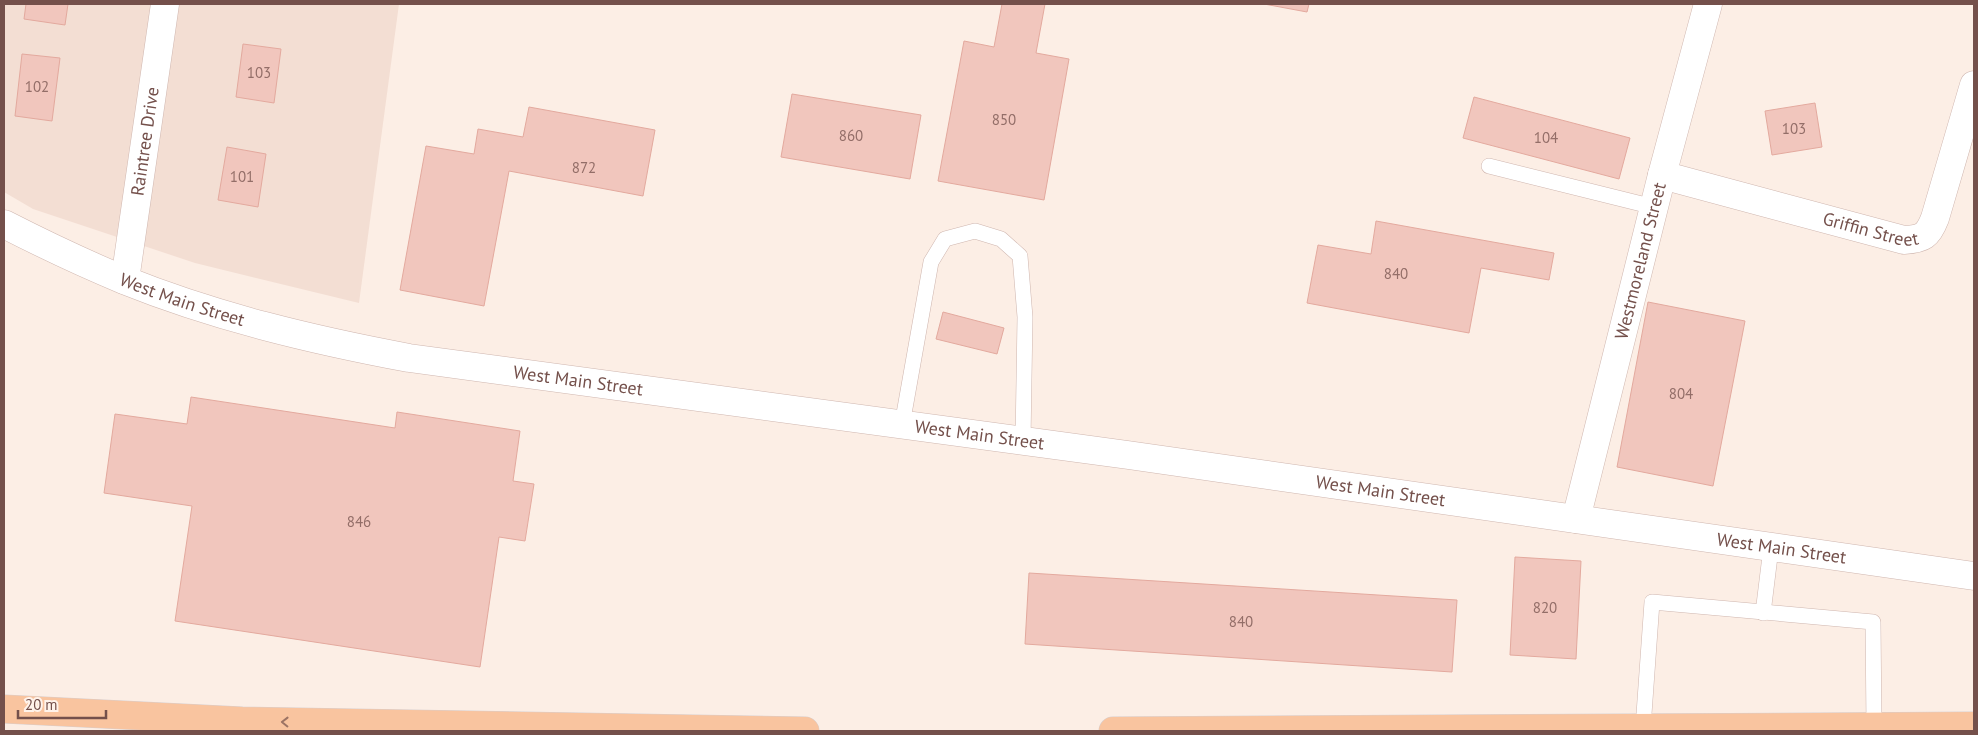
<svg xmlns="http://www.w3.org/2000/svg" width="1978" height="735" viewBox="0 0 1978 735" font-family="'PT Sans',sans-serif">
  <rect width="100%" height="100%" fill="#fceee5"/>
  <path fill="#f3ded3" d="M 4,4 L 399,4 L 359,303 L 195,263 L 33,209 L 4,192 Z"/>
  <g fill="#f1c6bd" stroke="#e3a99e">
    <path d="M 26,4 L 68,4 L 65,25 L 24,19 Z"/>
    <path d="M 1002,4 L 1045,4 L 1036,53 L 1069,59 L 1044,200 L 938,181 L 964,41 L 994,47 Z"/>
    <path d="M 1264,4 L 1309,4 L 1307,12 Z"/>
    <path d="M 243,44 L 281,49 L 274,103 L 236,97 Z"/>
    <path d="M 22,54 L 60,58 L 52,121 L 15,116 Z"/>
    <path d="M 792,94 L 921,115 L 910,179 L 781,157 Z"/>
    <path d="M 1474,97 L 1630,138 L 1619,179 L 1463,138 Z"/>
    <path d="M 1815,103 L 1822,147 L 1772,155 L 1765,111 Z"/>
    <path d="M 529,107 L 655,130 L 643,196 L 509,171 L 484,306 L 400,290 L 426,146 L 474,154 L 478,129 L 523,137 Z"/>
    <path d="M 227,147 L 266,154 L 258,207 L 218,200 Z"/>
    <path d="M 1376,221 L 1554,253 L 1549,280 L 1481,268 L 1469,333 L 1307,303 L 1318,245 L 1371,254 Z"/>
    <path d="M 1648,302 L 1745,321 L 1713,486 L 1617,467 Z"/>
    <path d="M 943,312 L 1004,328 L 997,354 L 936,339 Z"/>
    <path d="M 191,397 L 395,428 L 397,412 L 520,431 L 513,481 L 534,484 L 525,541 L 499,537 L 480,667 L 175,621 L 192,506 L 104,493 L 115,414 L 187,424 Z"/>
    <path d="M 1515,557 L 1581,561 L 1576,659 L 1510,655 Z"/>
    <path d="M 1029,573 L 1457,600 L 1452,672 L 1025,644 Z"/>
  </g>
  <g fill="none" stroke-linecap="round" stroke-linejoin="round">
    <g stroke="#cfb6af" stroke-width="16">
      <g id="service">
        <path d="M 1489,166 L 1654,207"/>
        <path d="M 902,425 L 931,262 L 945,239 L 975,231 L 1001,239 L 1020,256 L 1025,317 L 1023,441"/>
        <path d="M 1763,613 L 1771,548"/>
        <path d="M 1643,728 L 1652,602 L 1873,622 L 1874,726"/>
      </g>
    </g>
    <g stroke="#cfb6af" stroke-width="29">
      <g id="minor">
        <path id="s1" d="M 1662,175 L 1904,240 C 1923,239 1928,236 1935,218 L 1974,85"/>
        <path id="s2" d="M 4,224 C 43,244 83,263 124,280 C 216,317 313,340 409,358 L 1128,455 L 1974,576"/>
        <path id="s3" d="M 125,280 L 165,4"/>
        <path id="s4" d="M 1576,519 L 1662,175 L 1708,4"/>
      </g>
    </g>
    <g stroke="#d8cecd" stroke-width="29">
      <g id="primary">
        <path d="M 4,709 L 242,721 L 805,731"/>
        <path d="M 1113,731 L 1974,726"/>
      </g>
    </g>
    <use href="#service" stroke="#fff" stroke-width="15"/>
    <use href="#minor" stroke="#fff" stroke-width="28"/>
    <use href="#primary" stroke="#f9c49f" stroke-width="28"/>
  </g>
  <defs><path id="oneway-chevron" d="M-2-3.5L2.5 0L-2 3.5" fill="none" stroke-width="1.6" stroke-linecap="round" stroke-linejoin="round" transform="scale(1.25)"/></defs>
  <use stroke="#9c7364" href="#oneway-chevron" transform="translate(285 722) rotate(-179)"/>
  <g text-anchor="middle" stroke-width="4" stroke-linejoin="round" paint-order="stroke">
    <g font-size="15" fill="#936e68">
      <text x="259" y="78">103</text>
      <text x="37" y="92">102</text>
      <text x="1004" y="125">850</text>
      <text x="1794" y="134">103</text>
      <text x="851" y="141">860</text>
      <text x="1546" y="143">104</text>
      <text x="584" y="173">872</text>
      <text x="242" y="182">101</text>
      <text x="1396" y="279">840</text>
      <text x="1681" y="399">804</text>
      <text x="359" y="527">846</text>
      <text x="1545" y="613">820</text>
      <text x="1241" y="627">840</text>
    </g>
    <g font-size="18" fill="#74504b" stroke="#fff3eb">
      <text dy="6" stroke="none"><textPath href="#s3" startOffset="140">Raintree Drive</textPath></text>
      <text dy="6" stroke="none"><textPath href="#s1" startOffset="216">Griffin Street</textPath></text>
      <text dy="6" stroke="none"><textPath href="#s4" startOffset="266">Westmoreland Street</textPath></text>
      <text dy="6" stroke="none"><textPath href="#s2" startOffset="194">West Main Street</textPath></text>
      <text dy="6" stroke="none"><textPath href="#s2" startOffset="599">West Main Street</textPath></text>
      <text dy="6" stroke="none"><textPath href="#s2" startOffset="1004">West Main Street</textPath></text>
      <text dy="6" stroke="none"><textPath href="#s2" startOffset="1409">West Main Street</textPath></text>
      <text dy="6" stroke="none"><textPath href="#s2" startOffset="1814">West Main Street</textPath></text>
    </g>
  </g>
  <rect width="1978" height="735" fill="none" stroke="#74504b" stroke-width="10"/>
  <path d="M18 710v8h88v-8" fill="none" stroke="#74504b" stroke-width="2.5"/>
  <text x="25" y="710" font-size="15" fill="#74504b" stroke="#fff3eb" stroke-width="4" paint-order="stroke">20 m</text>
</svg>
